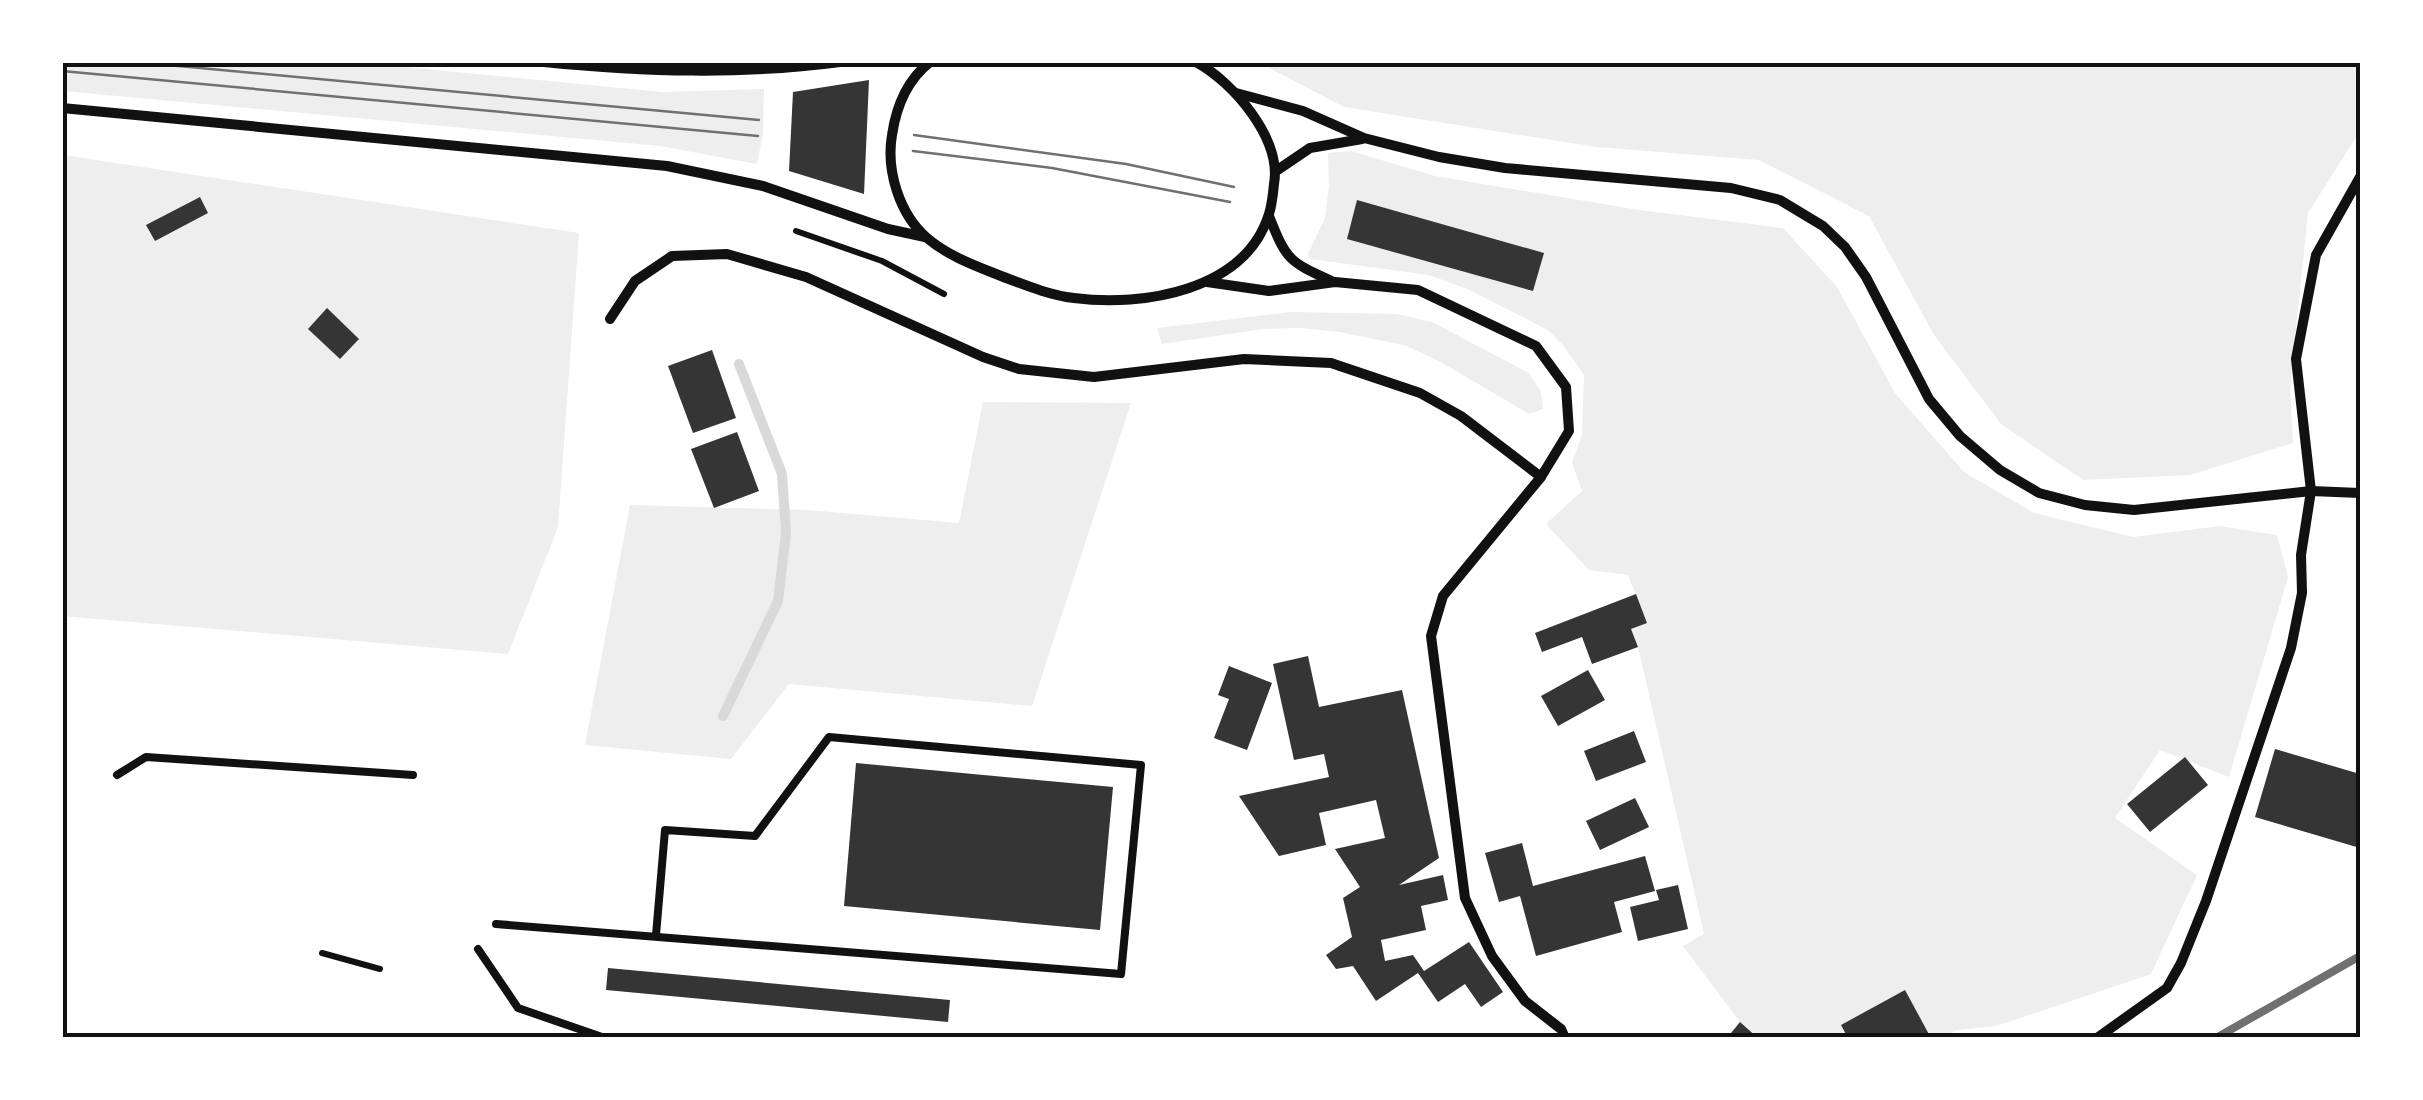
<svg xmlns="http://www.w3.org/2000/svg" width="2423" height="1100" viewBox="0 0 2423 1100" font-family="Poppins,sans-serif">
  <rect width="100%" height="100%" fill="#fff"/>
  <g fill="#eee">
    <path d="M 353,62 L 662,92 L 764,89 L 763,133 L 757,164 L 660,146 L 63,91 L 63,63 Z"/>
    <path d="M 1260,63 L 2360,63 L 2360,131 L 2308,213 L 2290,387 L 2293,443 L 2190,475 L 2083,480 L 2001,424 L 1934,335 L 1869,216 L 1759,160 L 1596,147 L 1344,107 Z"/>
    <path d="M 1351,151 L 1435,176 L 1639,210 L 1783,228 L 1837,287 L 1895,393 L 1964,472 L 2034,513 L 2133,537 L 2220,526 L 2277,535 L 2288,577 L 2229,777 L 2160,750 L 2115,818 L 2197,875 L 2151,974 L 1996,1026 L 1957,1030 L 1943,1037 L 1931,1037 L 1905,990 L 1842,1025 L 1848,1037 L 1758,1037 L 1740,1022 L 1683,946 L 1704,934 L 1638,647 L 1631,629 L 1647,622 L 1628,575 L 1589,570 L 1546,524 L 1582,491 L 1572,462 L 1582,435 L 1584,375 L 1562,344 L 1548,330 L 1467,289 L 1429,275 L 1310,259 L 1308,254 L 1325,218 L 1329,186 L 1328,153 Z"/>
    <path d="M 63,155 L 579,233 L 558,527 L 508,654 L 63,616 Z"/>
    <path d="M 1292,312 L 1397,314 L 1432,322 L 1529,373 L 1541,392 L 1543,409 L 1529,414 L 1439,361 L 1404,345 L 1339,332 L 1300,328 L 1263,329 L 1162,344 L 1157,328 Z"/>
    <path d="M 983,402 L 1131,403 L 1032,706 L 789,684 L 731,759 L 585,745 L 630,505 L 808,510 L 959,523 Z"/>
  </g>
  <g fill="none" stroke-linecap="round" stroke-linejoin="round">
    <path stroke="#d9d9d9" stroke-width="10" d="M 723,716 L 778,601 L 786,533 L 782,474 L 739,364"/>
  </g>
  <g fill="#353535">
    <path d="M 869,80 L 864,194 L 789,171 L 793,92 Z"/>
    <path d="M 200,197 L 208,213 L 155,241 L 146,225 Z"/>
    <path d="M 1357,200 L 1544,253 L 1533,291 L 1347,239 Z"/>
    <path d="M 327,308 L 359,339 L 340,359 L 308,329 Z"/>
    <path d="M 712,350 L 736,418 L 693,433 L 668,366 Z"/>
    <path d="M 737,432 L 759,491 L 714,508 L 691,449 Z"/>
    <path d="M 1636,594 L 1647,623 L 1631,629 L 1638,647 L 1592,664 L 1582,637 L 1542,652 L 1535,633 Z"/>
    <path d="M 1308,656 L 1319,707 L 1402,690 L 1439,858 L 1399,885 L 1443,875 L 1448,900 L 1421,906 L 1426,930 L 1381,940 L 1385,961 L 1413,955 L 1424,971 L 1469,942 L 1503,992 L 1481,1007 L 1465,984 L 1438,1002 L 1418,973 L 1376,1001 L 1353,966 L 1336,969 L 1326,955 L 1352,937 L 1343,898 L 1360,887 L 1335,849 L 1385,838 L 1376,800 L 1319,813 L 1326,845 L 1279,856 L 1239,796 L 1329,777 L 1324,754 L 1294,760 L 1273,664 Z"/>
    <path d="M 1229,666 L 1272,683 L 1247,750 L 1214,738 L 1229,699 L 1218,695 Z"/>
    <path d="M 1588,670 L 1605,700 L 1558,726 L 1541,696 Z"/>
    <path d="M 1634,731 L 1646,762 L 1596,781 L 1584,751 Z"/>
    <path d="M 2275,749 L 2360,774 L 2360,848 L 2255,817 Z"/>
    <path d="M 2185,757 L 2208,785 L 2150,832 L 2127,804 Z"/>
    <path d="M 856,763 L 1113,787 L 1100,930 L 844,906 Z"/>
    <path d="M 1635,798 L 1649,827 L 1600,850 L 1586,821 Z"/>
    <path d="M 1522,843 L 1533,886 L 1645,856 L 1655,891 L 1614,902 L 1622,932 L 1536,956 L 1520,896 L 1499,902 L 1485,853 Z"/>
    <path d="M 1678,885 L 1688,929 L 1638,941 L 1630,907 L 1659,900 L 1656,890 Z"/>
    <path d="M 608,968 L 950,1000 L 948,1022 L 606,990 Z"/>
    <path d="M 1905,990 L 1931,1038 L 1848,1038 L 1841,1025 Z"/>
    <path d="M 1740,1022 L 1758,1038 L 1727,1038 Z"/>
  </g>
  <g fill="none" stroke-linecap="round" stroke-linejoin="round">
    <g stroke="#111" stroke-width="6">
      <path d="M 796,231 L 882,261 L 944,294"/>
      <path d="M 322,953 L 380,969"/>
    </g>
    <g stroke="#111" stroke-width="8">
      <path d="M 117,775 L 146,757 L 413,775"/>
      <path d="M 496,924 L 1121,974 L 1141,765 L 829,737 L 755,836 L 665,830 L 656,935"/>
      <path d="M 478,949 L 518,1008 L 605,1038"/>
    </g>
    <g stroke="#111" stroke-width="10">
      <path d="M 544,62 C 644,72 741,75 840,62"/>
      <path d="M 930,62 C 907,80 896,108 892,135 C 886,170 899,214 927,238 C 948,256 976,266 1001,276 C 1025,285 1049,295 1074,298 C 1143,307 1245,291 1269,214 C 1272,205 1273,194 1274,184 C 1282,139 1233,82 1196,62"/>
      <path d="M 1236,93 L 1303,111 L 1364,138 L 1439,157 L 1505,168 L 1731,188 L 1780,200 L 1823,226 L 1845,247 L 1866,277 L 1929,399 L 1960,436 L 2000,470 L 2039,493 L 2085,505 L 2134,510 L 2311,491 L 2360,493"/>
      <path d="M 62,108 L 667,166 L 763,186 L 888,229 L 925,237"/>
      <path d="M 1276,171 L 1310,148 L 1362,139"/>
      <path d="M 1269,216 C 1287,262 1290,262 1334,282"/>
      <path d="M 1207,282 L 1269,291 L 1335,282 L 1418,290 L 1536,346 L 1566,387 L 1569,431 L 1541,477 L 1443,596 L 1431,636 L 1465,898 L 1492,956 L 1525,1001 L 1561,1029 L 1565,1038"/>
      <path d="M 610,319 L 635,281 L 672,256 L 727,254 L 806,277 L 983,357 L 1019,369 L 1094,377 L 1244,359 L 1331,363 L 1420,393 L 1461,416 L 1541,477"/>
      <path d="M 2097,1038 L 2167,988 L 2181,963 L 2206,901 L 2291,648 L 2302,593 L 2301,555 L 2311,491 L 2296,359 L 2316,255 L 2360,177"/>
    </g>
    <g stroke="#707070" stroke-width="2.5">
      <path d="M 136,62 L 759,120"/>
      <path d="M 62,71 L 758,136"/>
      <path d="M 914,135 L 1126,164 L 1234,187"/>
      <path d="M 913,151 L 1052,168 L 1230,202"/>
    </g>
    <path stroke="#707070" stroke-width="8" d="M 2216,1038 L 2360,956"/>
  </g>
  <rect width="2423" height="1100" fill="none" stroke="#ffffff" stroke-width="130"/>
  <rect x="65" y="65" width="2293" height="970" fill="none" stroke="#111" stroke-width="4"/>
</svg>
